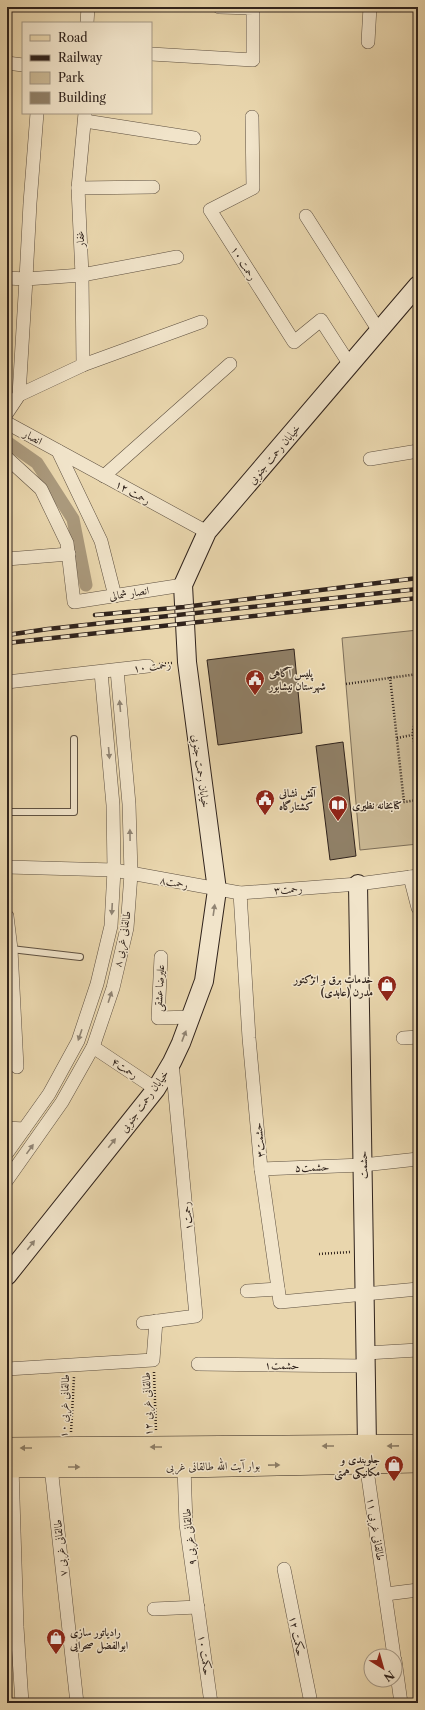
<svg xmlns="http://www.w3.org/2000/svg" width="425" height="1710" viewBox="0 0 425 1710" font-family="'Libre Caslon Text',Amiri,serif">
  <rect width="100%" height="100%" fill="#e9d6ad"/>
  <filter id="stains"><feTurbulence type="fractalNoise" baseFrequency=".005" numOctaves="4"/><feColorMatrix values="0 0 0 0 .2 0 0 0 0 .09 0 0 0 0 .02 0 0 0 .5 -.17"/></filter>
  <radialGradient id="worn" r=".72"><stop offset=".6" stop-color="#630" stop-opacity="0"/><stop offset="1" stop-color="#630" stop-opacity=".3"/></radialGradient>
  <path fill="#cab894" stroke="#7d6e58" d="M 418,630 L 418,844 L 360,850 L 342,638 Z"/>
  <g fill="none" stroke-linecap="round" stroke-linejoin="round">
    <path stroke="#aa997c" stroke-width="13" d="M 7,442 L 37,463 L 73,519 L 86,585"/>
  </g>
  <g fill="#908067" stroke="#30231c">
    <path d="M 294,649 L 302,733 L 218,745 L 207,660 Z"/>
    <path d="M 343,742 L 356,856 L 330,860 L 316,746 Z"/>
  </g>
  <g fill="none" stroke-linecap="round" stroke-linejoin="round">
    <g stroke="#5e5040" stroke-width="8">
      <g id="lane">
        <path d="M 7,812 L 74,812 L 74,739"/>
        <path d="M 11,949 L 80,957"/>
      </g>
    </g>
    <g stroke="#5e5040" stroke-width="14">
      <g id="street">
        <path d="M 87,23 L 88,7"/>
        <path d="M 368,42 L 370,7"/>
        <path d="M 151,54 L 253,60 L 253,8 L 219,7"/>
        <path d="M 7,63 L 23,65"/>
        <path d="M 252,117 L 253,188 L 210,210 L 294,342 L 321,320 L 350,365"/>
        <path d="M 85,121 L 194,138"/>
        <path d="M 78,188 L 153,187"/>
        <path d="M 306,216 L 379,331"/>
        <path d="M 7,278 L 26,279 L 30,203 L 37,113"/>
        <path d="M 83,365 L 82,275 L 78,188 L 85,113"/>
        <path d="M 19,395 L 26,279 L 82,275 L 177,257"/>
        <path d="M 7,413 L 19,395 L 83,365 L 201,322"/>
        <path d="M 7,423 L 207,532"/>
        <path d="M 58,451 L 101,541 L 115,596"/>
        <path d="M 7,458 L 41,489 L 67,543 L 74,602 L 183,585"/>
        <path d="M 370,459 L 418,451"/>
        <path d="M 104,476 L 230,364"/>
        <path d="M 7,559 L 69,554"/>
        <path d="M 7,682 L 148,666"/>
        <path d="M 7,867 L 114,870 L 240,893 L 358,884 L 418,876"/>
        <path d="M 410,877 L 418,908"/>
        <path d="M 240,893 L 249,1038 L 261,1169 L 280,1302 L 418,1289"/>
        <path d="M 7,916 L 11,949 L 17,1067"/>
        <path d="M 161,957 L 158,1018 L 191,1017"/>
        <path d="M 403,1038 L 418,1037"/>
        <path d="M 93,1047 L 156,1089"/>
        <path d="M 7,1128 L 24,1129"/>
        <path d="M 7,1153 L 49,1094 L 78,1041 L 97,984 L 111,926 L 114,870 L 113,805 L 101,672"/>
        <path d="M 261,1169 L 363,1165 L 418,1159"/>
        <path d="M 7,1180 L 62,1102 L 93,1047 L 113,988 L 127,928 L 131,874 L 129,804 L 117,670"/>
        <path d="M 247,1291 L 278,1289"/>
        <path d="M 143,1323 L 196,1316 L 172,1062"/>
        <path d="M 366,1353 L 418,1350"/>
        <path d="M 198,1364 L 366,1366"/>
        <path d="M 7,1369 L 153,1360 L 156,1321"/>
        <path d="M 366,1463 L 394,1656"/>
        <path d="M 12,1467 L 17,1627 L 22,1703"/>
        <path d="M 51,1467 L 77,1703"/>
        <path d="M 184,1467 L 186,1524 L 211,1703"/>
        <path d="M 284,1569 L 311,1703"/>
        <path d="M 386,1594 L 418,1590"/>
        <path d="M 154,1609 L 198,1607"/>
        <path d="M 395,1660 L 401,1703"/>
      </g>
    </g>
    <g stroke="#30231c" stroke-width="20">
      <g id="secondary">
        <path d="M 358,884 L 367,1446"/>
        <path d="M 7,1276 L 156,1089 L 172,1062 L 181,1043 L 204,981 L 217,890 L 187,662 L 183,585 L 207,532 L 418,285"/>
      </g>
    </g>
    <g stroke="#30231c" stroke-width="22">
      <g id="primary">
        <path d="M 7,1448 L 418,1445"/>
        <path d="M 7,1467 L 184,1467 L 418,1462"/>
      </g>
    </g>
    <g stroke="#30231c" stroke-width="2.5" stroke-dasharray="1 2" stroke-linecap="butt">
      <path d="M 159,664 L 172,663"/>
      <path d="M 390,677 L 404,802"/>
      <path d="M 346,684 L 418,674"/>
      <path d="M 418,718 C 411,729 411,739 418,749"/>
      <path d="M 397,738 L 412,735"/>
      <path d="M 415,801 L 415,778 L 418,770"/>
      <path d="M 356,809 L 418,800"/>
      <path d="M 319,1254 L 350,1252"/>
      <path d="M 154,1372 L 156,1431"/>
      <path d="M 71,1432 L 74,1377"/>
    </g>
    <use href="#lane" stroke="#f1e4ca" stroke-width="6"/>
    <use href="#street" stroke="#f1e4ca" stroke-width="13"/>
    <use href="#secondary" stroke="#f1e4ca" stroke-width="18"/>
    <use href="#primary" stroke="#e9d6ad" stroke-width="21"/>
    <g stroke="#30231c" stroke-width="4.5">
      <g id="rail">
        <path d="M 95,615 L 184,607 L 418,578"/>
        <path d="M 7,635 L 48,629 L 418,589"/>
        <path d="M 7,643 L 418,598"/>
      </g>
    </g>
    <use href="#rail" stroke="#f1e4ca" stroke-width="3" stroke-dasharray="9" stroke-linecap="butt"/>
  </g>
  <defs><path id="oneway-solid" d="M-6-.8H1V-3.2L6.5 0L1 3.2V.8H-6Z"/></defs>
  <g fill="#908473">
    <use href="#oneway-solid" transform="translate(120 706) rotate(-95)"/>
    <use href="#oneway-solid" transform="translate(109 753) rotate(85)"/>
    <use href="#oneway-solid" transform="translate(130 835) rotate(-91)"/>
    <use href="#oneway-solid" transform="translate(112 909) rotate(93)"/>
    <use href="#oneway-solid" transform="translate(214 910) rotate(-82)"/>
    <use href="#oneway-solid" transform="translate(110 997) rotate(-72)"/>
    <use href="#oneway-solid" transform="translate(80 1035) rotate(109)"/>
    <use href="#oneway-solid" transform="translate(184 1036) rotate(-69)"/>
    <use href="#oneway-solid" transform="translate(112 1143) rotate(-51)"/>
    <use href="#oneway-solid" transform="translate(30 1149) rotate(-54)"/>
    <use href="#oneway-solid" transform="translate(31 1245) rotate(-51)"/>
  </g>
  <g fill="#8c7c64">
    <use href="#oneway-solid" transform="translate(328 1446) rotate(180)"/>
    <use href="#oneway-solid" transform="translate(393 1446) rotate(179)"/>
    <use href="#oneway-solid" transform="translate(156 1447) rotate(180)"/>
    <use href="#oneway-solid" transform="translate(26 1448) rotate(180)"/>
    <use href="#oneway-solid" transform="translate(274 1465) rotate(-1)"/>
    <use href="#oneway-solid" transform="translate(74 1467)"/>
  </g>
  <defs>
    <g id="civic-pin" transform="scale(1)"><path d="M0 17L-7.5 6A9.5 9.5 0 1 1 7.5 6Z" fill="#8f2418" stroke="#f1e4ca"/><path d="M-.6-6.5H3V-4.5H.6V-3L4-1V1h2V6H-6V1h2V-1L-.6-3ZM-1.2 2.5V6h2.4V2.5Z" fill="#fff"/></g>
    <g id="library-pin" transform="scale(1)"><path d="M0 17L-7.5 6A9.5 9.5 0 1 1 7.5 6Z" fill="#8f2418" stroke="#f1e4ca"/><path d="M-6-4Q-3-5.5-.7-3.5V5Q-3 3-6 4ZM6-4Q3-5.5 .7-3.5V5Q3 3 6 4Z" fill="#fff"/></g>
    <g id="shop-pin" transform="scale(1)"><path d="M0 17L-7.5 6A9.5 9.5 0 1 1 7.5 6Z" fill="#8f2418" stroke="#f1e4ca"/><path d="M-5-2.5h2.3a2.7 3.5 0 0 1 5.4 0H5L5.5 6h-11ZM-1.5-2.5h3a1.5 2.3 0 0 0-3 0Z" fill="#fff"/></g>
  </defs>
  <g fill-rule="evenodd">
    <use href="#civic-pin" x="255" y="679"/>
    <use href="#civic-pin" x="265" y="799"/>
    <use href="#library-pin" x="338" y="805"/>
    <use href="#shop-pin" x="387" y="985"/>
    <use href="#shop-pin" x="394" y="1465"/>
    <use href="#shop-pin" x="56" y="1638"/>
  </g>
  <g text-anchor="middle" stroke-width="3" stroke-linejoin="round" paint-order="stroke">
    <g font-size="11" fill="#30231c" stroke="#f1e4ca">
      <text transform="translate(80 239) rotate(-93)" y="4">غفار</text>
      <text transform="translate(244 263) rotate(58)" y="4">رحمت ۱۰</text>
      <text transform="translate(33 437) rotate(29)" y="4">انصار</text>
      <text transform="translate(274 454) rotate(-50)" y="4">خیابان رحمت جنوبی</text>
      <text transform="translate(133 492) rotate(29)" y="4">رحمت ۱۲</text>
      <text transform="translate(129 593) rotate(-9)" y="4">انصار شمالی</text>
      <text transform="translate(152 666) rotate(-7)" y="4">رحمت ۱۰</text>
      <text transform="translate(201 771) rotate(82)" y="4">خیابان رحمت جنوبی</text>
      <text transform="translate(174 882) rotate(10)" y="4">رحمت۸</text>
      <text transform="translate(288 889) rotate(-4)" y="4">رحمت۳</text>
      <text transform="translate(122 939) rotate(-80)" y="4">طالقانی غربی ۸</text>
      <text transform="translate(159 988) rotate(-87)" y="4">علیرضا عشقی</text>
      <text transform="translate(125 1068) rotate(33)" y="4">رحمت۴</text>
      <text transform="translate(144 1101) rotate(-54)" y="4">خیابان رحمت جنوبی</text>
      <text transform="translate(259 1140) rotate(-95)" y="4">حشمت۳</text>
      <text transform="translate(363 1165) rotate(-91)" y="4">حشمت</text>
      <text transform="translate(312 1167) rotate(-2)" y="4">حشمت۵</text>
      <text transform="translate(187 1216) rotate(-96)" y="4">رحمت۱</text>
      <text transform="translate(282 1365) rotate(1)" y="4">حشمت۱</text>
      <text transform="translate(147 1404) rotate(-92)" y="4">طالقانی غربی ۱۲</text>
      <text transform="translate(64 1406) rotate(-88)" y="4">طالقانی غربی ۱۰</text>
      <text transform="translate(213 1466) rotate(-1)" y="4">بوار آیت الله طالقانی غربی</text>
      <text transform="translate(376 1529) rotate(81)" y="4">طالقانی غربی ۱۱</text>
      <text transform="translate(189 1537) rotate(-96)" y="4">طالقانی غربی ۹</text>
      <text transform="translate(60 1548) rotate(-96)" y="4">طالقانی غربی ۷</text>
      <text transform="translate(297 1636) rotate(79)" y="4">حکمت ۱۲</text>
      <text transform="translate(205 1655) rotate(82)" y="4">حکمت ۱۰</text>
    </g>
    <g font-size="11" font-weight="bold" fill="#30231c" stroke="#f1e4ca" text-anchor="start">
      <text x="269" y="677">پلیس آگاهی<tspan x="269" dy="13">شهرستان نیشابور</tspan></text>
      <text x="279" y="797">آتش نشانی<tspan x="279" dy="13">کشتارگاه</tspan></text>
      <text x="352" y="809">کتابخانه نظیری</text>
      <text x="373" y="983" text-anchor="end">خدمات برق و انژکتور<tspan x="373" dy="13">مدرن (عابدی)</tspan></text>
      <text x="380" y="1463" text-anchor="end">جلوبندی و<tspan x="380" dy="13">مکانیکی همتی</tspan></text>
      <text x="70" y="1636">رادیاتور سازی<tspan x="70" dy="13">ابوالفضل صحرایی</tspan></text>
    </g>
  </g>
  <rect width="425" height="1710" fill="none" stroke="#e9d6ad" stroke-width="24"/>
  <rect x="8" y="8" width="409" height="1694" fill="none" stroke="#30231c" stroke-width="2"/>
  <rect x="12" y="12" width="401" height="1686" fill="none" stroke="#30231c"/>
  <rect x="22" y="22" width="130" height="92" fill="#f1e4ca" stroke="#a49784"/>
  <rect x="30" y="35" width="20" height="6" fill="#e9d6ad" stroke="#a49784"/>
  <text x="58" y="42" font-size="12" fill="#30231c">Road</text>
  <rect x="30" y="55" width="20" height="6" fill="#30231c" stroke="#a49784"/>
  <text x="58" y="62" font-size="12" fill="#30231c">Railway</text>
  <rect x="30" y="72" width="20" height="12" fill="#cab894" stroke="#a49784"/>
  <text x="58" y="82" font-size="12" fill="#30231c">Park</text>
  <rect x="30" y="92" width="20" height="12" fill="#908067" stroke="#a49784"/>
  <text x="58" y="102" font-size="12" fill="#30231c">Building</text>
  <g transform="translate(383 1668) rotate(143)"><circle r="19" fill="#f1e4ca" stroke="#a49784"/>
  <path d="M0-3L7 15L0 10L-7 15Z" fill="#8f2418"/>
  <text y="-6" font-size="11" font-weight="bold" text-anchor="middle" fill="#30231c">N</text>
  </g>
  <rect width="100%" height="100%" filter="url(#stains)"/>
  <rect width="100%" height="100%" fill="url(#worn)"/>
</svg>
